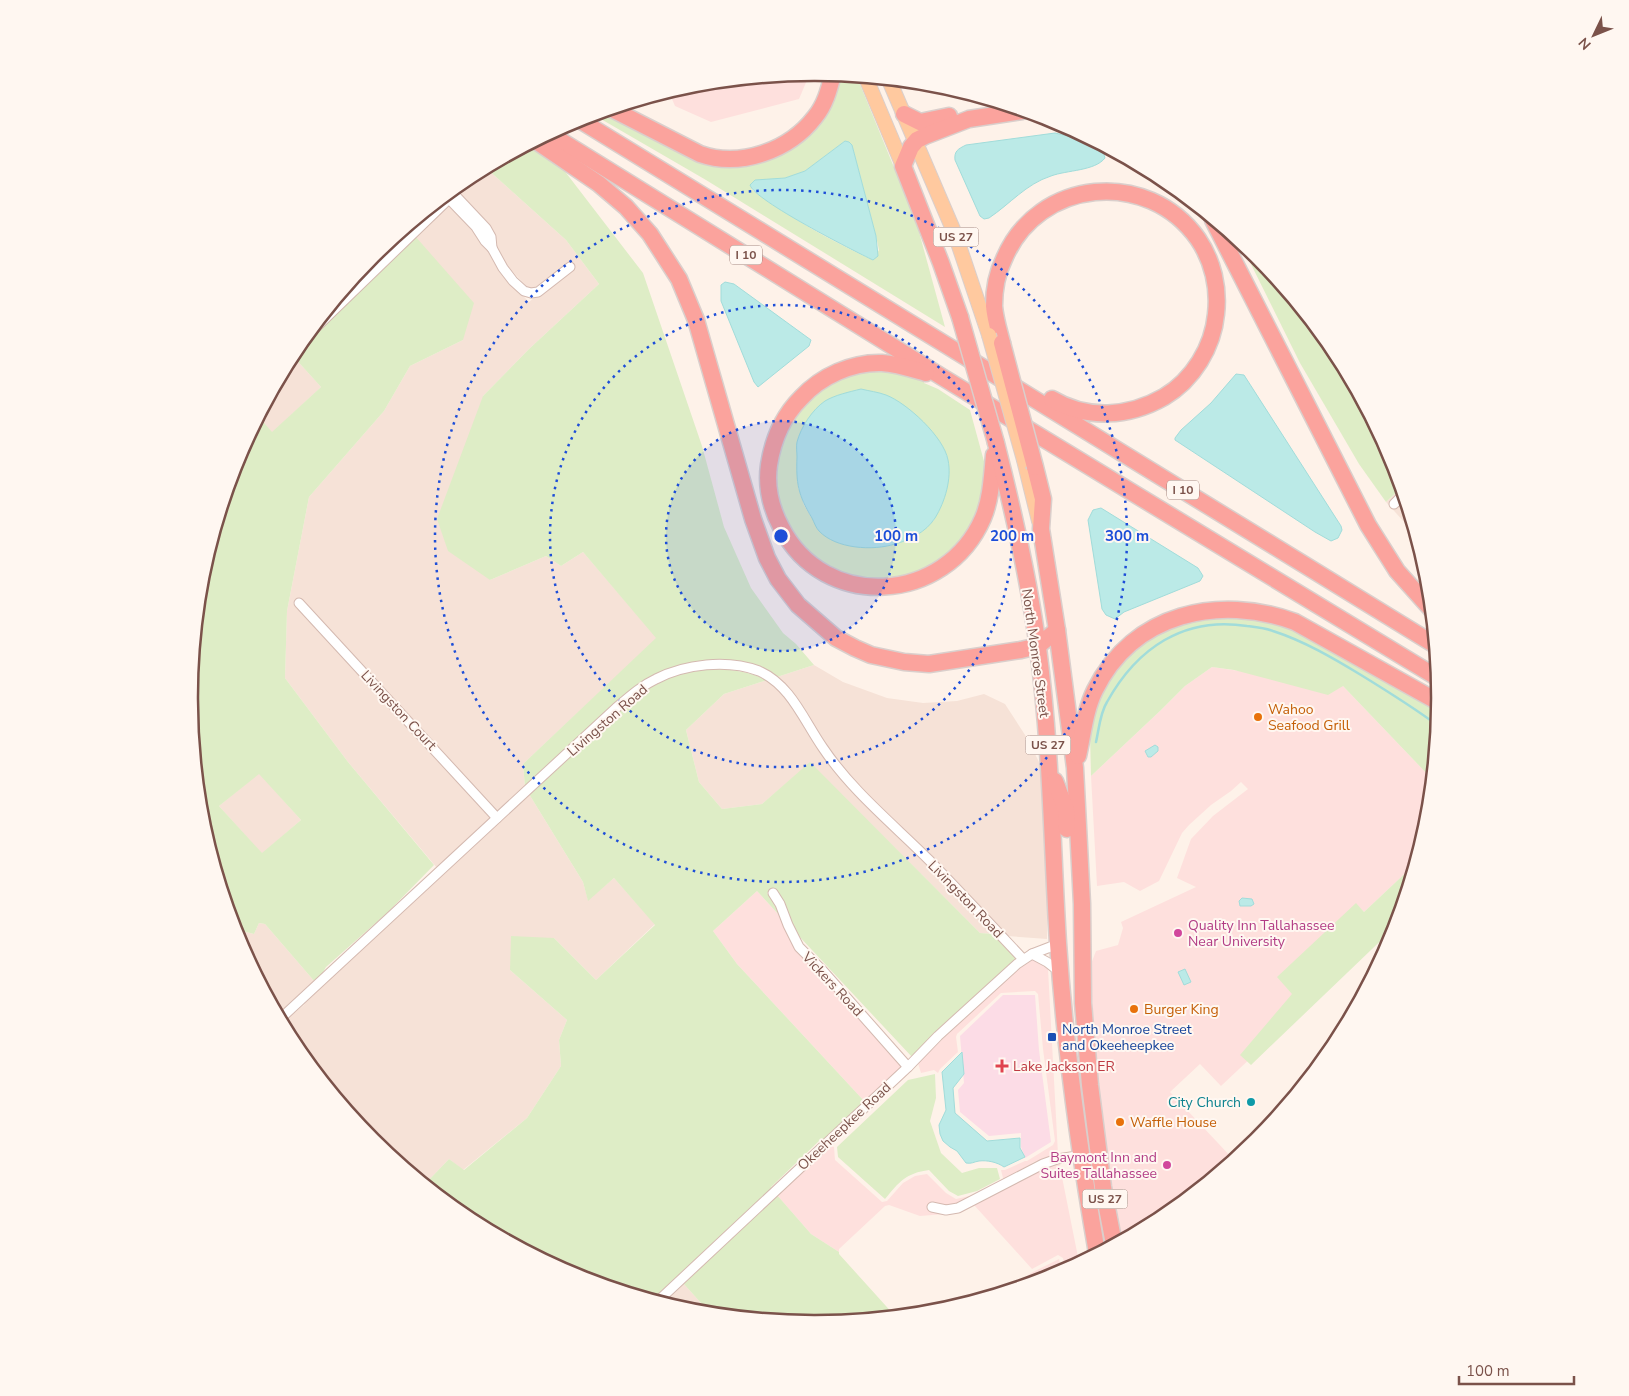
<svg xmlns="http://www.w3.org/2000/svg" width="1629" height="1396" viewBox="0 0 1629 1396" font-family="'Nunito Sans',sans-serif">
  <rect width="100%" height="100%" fill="#fef2e9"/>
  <g fill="#f6e2d7">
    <path d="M 486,168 L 566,240 L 599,284 L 529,349 L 483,396 L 490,580 L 546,556 L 561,566 L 583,552 L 657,638 L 523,764 L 525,787 L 498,812 L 300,598 L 293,603 L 491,818 L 437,868 L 348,762 L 285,678 L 287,611 L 309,497 L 384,411 L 410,366 L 463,340 L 415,236 L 451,202 L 485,245 L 494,263 L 503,275 L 529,302 L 536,296 L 510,269 L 502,258 L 495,241 L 461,197 L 460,191 L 467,178 Z"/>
    <path d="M 446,195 L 446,196 L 410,230 L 408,227 Z"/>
    <path d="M 292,355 L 321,387 L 272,433 L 259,417 Z"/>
    <path d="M 1401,488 L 1415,534 L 1386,502 Z"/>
    <path d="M 814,665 L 843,682 L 887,698 L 923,703 L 957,701 L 984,694 L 1005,704 L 1027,738 L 1043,770 L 1048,853 L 1047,939 L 1007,936 L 932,857 L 862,790 L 842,767 L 826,745 L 800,702 L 791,690 L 777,677 Z"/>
    <path d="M 767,680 L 784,696 L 819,750 L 844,783 L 926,863 L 994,934 L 980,933 L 810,763 L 762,804 L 722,809 L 699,782 L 686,730 L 724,694 Z"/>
    <path d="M 259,773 L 301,820 L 262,854 L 219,806 Z"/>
    <path d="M 529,794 L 583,882 L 588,900 L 614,878 L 655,924 L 596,980 L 554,938 L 510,970 L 567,1020 L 559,1040 L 561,1066 L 527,1118 L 463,1170 L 449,1159 L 425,1184 L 372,1140 L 294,1045 L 282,1023 L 304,1005 L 307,999 Z"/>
    <path d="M 259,923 L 265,924 L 315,982 L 278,1016 L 237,937 L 234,929 L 254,934 Z"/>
    <path d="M 683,1283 L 710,1313 L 692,1311 L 662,1302 Z"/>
  </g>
  <g fill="#fee0dd">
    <path d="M 810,73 L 799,99 L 711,122 L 675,106 L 669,92 L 693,84 Z"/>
    <path d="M 1212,667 L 1343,686 L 1432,779 L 1428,820 L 1415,864 L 1364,912 L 1356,904 L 1278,977 L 1305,1007 L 1221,1086 L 1200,1064 L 1170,1092 L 1233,1159 L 1162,1218 L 1120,1240 L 1106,1151 L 1097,1070 L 1092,998 L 1091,964 L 1096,951 L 1118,945 L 1123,928 L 1121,922 L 1196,887 L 1177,878 L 1191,839 L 1213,816 L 1248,789 L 1241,782 L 1231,791 L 1211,805 L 1189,825 L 1182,833 L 1159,881 L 1140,891 L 1124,882 L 1097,886 L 1091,776 L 1161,710 L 1185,686 Z"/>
    <path d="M 757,891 L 780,916 L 789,939 L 801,956 L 820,974 L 902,1067 L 865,1102 L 737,964 L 713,931 Z"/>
    <path d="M 1031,958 L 1048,969 L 1058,1154 L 1034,1162 L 1002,1181 L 1003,1178 L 1001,1170 L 1005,1170 L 1025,1161 L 1027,1161 L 1053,1145 L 1055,1141 L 1043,1049 L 1038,994 L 1035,991 L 1001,993 L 957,1034 L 956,1037 L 958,1052 L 940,1069 L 938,1073 L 934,1070 L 921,1073 L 918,1063 L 1004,980 Z"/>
    <path d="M 830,1146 L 834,1147 L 835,1160 L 882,1202 L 887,1201 L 903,1183 L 915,1176 L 927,1174 L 946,1193 L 956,1199 L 974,1195 L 957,1205 L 947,1206 L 930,1202 L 927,1209 L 944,1214 L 920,1216 L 889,1205 L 885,1206 L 839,1249 L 839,1252 L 811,1234 L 777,1195 Z"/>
    <path d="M 1059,1162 L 1079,1262 L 1065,1270 L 1063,1258 L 1058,1255 L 1032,1269 L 974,1205 L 1044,1168 Z"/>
    <path d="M 1059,1259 L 1062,1272 L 1054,1276 L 1010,1289 L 1031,1273 Z"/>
  </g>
  <path fill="#fcdce6" d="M 1003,995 L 1035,995 L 1039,1050 L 1051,1142 L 1025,1158 L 1021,1147 L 1021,1133 L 989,1136 L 960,1112 L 958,1090 L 964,1083 L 960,1036 Z"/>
  <g fill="#deedc6" fill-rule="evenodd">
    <path d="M 837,75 L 857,77 L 916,221 L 945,327 L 706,180 L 594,115 L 608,110 L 683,153 L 790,149 ZM 845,141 L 849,142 L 852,145 L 876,236 L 879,250 L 873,260 C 831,241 789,217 751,189 L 771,180 L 785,178 L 805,171 Z"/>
    <path d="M 531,144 L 560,165 L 643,273 L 702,446 L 724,527 L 751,588 L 783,633 L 796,644 L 814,665 L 777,677 L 761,667 L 665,670 L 525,787 L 523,764 L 656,638 L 583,552 L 561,566 L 546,556 L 490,580 L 448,551 L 437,519 L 483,396 L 529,349 L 599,284 L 566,240 L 486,168 Z"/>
    <path d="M 408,227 L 410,230 L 324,315 L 372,256 Z"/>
    <path d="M 415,236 L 474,303 L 463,340 L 410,366 L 384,411 L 309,497 L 287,611 L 285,678 L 348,762 L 434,865 L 388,912 L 326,967 L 321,976 L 315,982 L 265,924 L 259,923 L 254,934 L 234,929 L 201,820 L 189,698 L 201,576 L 237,458 L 259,417 L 272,432 L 321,387 L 292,355 ZM 259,774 L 301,820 L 262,853 L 219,806 Z"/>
    <path d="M 1240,242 L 1257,256 L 1335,351 L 1392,459 L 1401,488 L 1386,502 L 1359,464 L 1300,363 Z"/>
    <path d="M 882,368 L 924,380 L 924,383 L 938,389 L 970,410 L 985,465 L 985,488 L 974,525 L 943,562 L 899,580 L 860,580 L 822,565 L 788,530 L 772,487 L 786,422 L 832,379 ZM 825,401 L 935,437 L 948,458 L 934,520 L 916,537 L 888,546 L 866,547 L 811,517 L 804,505 L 798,487 L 797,443 L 807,420 Z"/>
    <path d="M 1200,615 L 1279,620 L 1439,707 L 1432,779 L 1343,686 L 1328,695 L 1234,670 L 1212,667 L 1185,686 L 1161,710 L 1091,776 L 1090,735 L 1096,712 L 1093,711 L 1100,686 L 1146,636 Z"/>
    <path d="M 710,669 C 730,669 748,671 767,680 L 724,694 L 686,730 L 699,782 L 722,809 L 762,804 L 810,762 L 980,933 L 994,934 L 1017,959 L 912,1057 L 797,934 L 784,902 L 774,888 L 767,893 L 777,906 L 780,916 L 757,891 L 713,931 L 737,964 L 865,1102 L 822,1142 L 819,1141 L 771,1187 L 772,1189 L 654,1300 L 575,1276 L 467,1218 L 425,1184 L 449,1159 L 464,1170 L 527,1118 L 561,1066 L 559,1040 L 567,1020 L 510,970 L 511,936 L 554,938 L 596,980 L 655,925 L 614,878 L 588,901 L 583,882 L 529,794 L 619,711 L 646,689 L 658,682 L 680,674 Z"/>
    <path d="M 1415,864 L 1395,927 L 1251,1065 L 1240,1055 L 1292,994 L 1277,977 L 1356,903 L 1364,912 Z"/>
    <path d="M 935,1074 L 936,1098 L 930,1121 L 941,1153 L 962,1173 L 979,1168 L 997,1168 L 1000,1179 L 977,1191 L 958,1196 L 949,1191 L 929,1170 C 906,1173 899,1182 885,1199 L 838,1157 L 837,1147 L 908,1080 Z"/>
    <path d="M 777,1195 L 811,1234 L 839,1252 L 839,1254 L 895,1316 L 814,1323 L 710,1313 L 683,1283 Z"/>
  </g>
  <g fill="#bbeae7" stroke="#a1dcda">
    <path d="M 1055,133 C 1070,137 1101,139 1105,158 C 1095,171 1067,170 1051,176 C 1026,184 1010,204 989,218 L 984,219 L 980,216 L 955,160 C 954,151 958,149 966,145 Z"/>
    <path d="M 845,141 L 849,142 L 852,145 L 876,236 L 878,256 L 873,260 C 854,251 755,201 750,185 L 755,180 L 785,178 L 805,171 Z"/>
    <path d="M 725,282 L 734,284 L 811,340 L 809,346 L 758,387 L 754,382 L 721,301 L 721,285 Z"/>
    <path d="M 1236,374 L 1244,375 L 1341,526 L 1342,530 L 1338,538 L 1331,541 L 1315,532 L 1175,440 L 1175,438 L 1181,430 L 1211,403 Z"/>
    <path d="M 861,389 C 869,391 878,392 886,395 C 907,403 944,437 948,460 C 952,478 945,502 935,518 C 926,532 910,540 895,544 C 873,551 836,549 819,531 C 816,528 814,522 812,518 C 798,495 796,483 797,457 C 797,452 796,446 797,442 C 801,427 812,410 825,401 C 835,395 849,392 861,389 Z"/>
    <path d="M 1101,508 L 1198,568 L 1203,576 L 1200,581 L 1124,612 L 1115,619 L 1106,615 L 1102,609 L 1088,520 L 1093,510 Z"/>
    <path d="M 1155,745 L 1158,747 L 1158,751 L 1151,757 L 1148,757 L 1145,751 Z"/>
    <path d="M 1242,898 L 1252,899 L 1254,904 L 1251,906 L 1240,906 L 1239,901 Z"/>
    <path d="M 1185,969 L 1191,982 L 1184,985 L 1178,972 Z"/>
    <path d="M 962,1052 L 964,1074 L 953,1088 L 955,1113 L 987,1141 L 1020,1138 L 1020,1148 L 1025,1157 L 1004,1167 C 997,1162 987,1160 979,1161 C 973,1162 972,1164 966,1163 L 957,1151 L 950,1147 L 943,1141 L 940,1134 L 939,1125 L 946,1110 L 942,1072 Z"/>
  </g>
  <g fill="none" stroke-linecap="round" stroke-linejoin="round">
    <path stroke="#a1dcda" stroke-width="2.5" d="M 1096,742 C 1099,729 1100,713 1107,702 C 1137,648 1184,616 1247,626 C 1255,627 1265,628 1273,631 C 1304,641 1333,658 1361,675 C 1387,691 1413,707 1437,725"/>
    <g stroke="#d4b9b0" stroke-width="11">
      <g id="street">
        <path d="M 454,194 L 486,228 L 491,237 L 492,248"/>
        <path d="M 449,199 L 476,227 L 485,241 L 492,248 L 503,268 L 513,281 L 524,291 L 531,293 L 538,292 L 570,267"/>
        <path d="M 304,339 L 454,194 L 460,183"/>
        <path d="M 1394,504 L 1403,495"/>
        <path d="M 299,603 L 497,818"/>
        <path d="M 773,893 L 780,904 L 788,925 L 799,947 L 823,971 L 908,1067"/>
        <path d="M 1032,954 L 1047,962 L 1061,973"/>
        <path d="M 280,1019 L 616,708 C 629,697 641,686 656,679 C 685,664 727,659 759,671 C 791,685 804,721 823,748 C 852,791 893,824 929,860 C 961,893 992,926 1023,959"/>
        <path d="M 932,1207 L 946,1210 L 958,1208 L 1043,1164 L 1057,1159 L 1084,1155"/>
        <path d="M 658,1301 L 908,1067 L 938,1036 L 1017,964 L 1032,954 L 1058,944"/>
      </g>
    </g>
    <g stroke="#dacfcc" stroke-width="16">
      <g id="primary">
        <path d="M 866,78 L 903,166"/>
        <path d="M 889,80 L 955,234 L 989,335"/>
        <path d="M 1024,460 L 1039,521"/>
      </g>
    </g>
    <g stroke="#dacfcc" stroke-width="19">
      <g id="highway">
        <path d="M 612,109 L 700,154 C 740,168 789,151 815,117 C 825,105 829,90 833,74"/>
        <path d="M 904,114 L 920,122 L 949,116"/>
        <path d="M 578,119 L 1435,645"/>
        <path d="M 550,134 L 942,377 L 1438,678"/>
        <path d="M 536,141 L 599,184 L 626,207 L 650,234 L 679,279 L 696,320 L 753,519 L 767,558 L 778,579 L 798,605 L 836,638 L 855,648 L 871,655 L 904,662 L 929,664 L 1021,650 L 1038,646 L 1057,630"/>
        <path d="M 1213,220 L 1368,525 L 1397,571 L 1431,609"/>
        <path d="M 960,317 L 941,263 L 903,166 L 911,147 L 917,140 L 925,136 L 969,119 L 1022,111"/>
        <path d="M 1002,343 C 999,331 995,319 994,306 C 994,290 997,273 1004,259 C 1038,178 1148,168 1198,239 C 1213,261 1219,288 1216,314 C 1213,347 1193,380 1164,397 C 1129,417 1087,420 1052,399"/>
        <path d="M 926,373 C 912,369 897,364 882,363 C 852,362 821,376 801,398 C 782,417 773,439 769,465 C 766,486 771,508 781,527 C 824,612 946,604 983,518 C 991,499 992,476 994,455"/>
        <path d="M 996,443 C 1013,510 1029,579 1038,648 C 1051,746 1052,845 1058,943 C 1065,1047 1079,1150 1097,1253"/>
        <path d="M 1035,467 L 1043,499 L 1041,529 L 1057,630 L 1075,768 L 1082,904 L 1083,1003 L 1090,1085 L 1103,1187 L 1114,1244"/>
        <path d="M 1078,756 C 1083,734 1085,710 1095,690 C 1133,613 1219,594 1295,622 L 1440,703"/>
        <path d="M 1055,781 L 1066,810 L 1067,829"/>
      </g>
    </g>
    <use href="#street" stroke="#fff" stroke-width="9"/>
    <use href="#primary" stroke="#ffc99f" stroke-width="14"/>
    <use href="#highway" stroke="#fba39d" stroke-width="16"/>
    <g stroke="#dacfcc" stroke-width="16" stroke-linecap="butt">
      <path id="primary-bridge" d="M 989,335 L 1024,460"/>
    </g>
    <g stroke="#dacfcc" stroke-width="19" stroke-linecap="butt">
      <g id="highway-bridge">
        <path d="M 960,317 L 996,443"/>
        <path d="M 1002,343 L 1035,467"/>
      </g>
    </g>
    <use href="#primary-bridge" stroke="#ffc99f" stroke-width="14"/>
    <use href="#highway-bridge" stroke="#fba39d" stroke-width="16"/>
  </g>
  <circle cx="781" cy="536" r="115" fill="#1d4ed8" fill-opacity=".12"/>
  <g fill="none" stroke="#1d4ed8" stroke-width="2.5" stroke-dasharray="2.5 5">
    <circle cx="781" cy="536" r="115"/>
    <circle cx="781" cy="536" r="231"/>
    <circle cx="781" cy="536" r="346"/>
  </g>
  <g fill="#e8710a" stroke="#fff7f1" stroke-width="2">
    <circle cx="1258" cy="717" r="5"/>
    <circle cx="1134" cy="1009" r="5"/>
    <circle cx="1120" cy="1122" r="5"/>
  </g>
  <g fill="#d1479c" stroke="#fff7f1" stroke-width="2">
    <circle cx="1178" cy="933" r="5"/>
    <circle cx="1167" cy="1165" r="5"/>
  </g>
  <rect fill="#1a4fb4" stroke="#fff7f1" stroke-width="2" x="1047" y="1032" width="10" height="10" rx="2.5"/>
  <path fill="#e0444e" stroke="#fff7f1" stroke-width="2" d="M999.5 1058.5h5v5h5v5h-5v5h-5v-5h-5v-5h5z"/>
  <circle fill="#0f9aa8" stroke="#fff7f1" stroke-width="2" cx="1251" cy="1102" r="5"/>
  <g text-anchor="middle" stroke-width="4" stroke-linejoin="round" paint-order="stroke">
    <g fill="#fff7f1" stroke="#a3847c" stroke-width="1">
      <rect x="933.5" y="227.5" width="45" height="19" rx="4"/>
      <rect x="730" y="245.5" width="32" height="19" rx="4"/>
      <rect x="1167" y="480.5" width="32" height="19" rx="4"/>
      <rect x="1025.5" y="735.5" width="45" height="19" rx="4"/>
      <rect x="1082.5" y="1189.5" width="45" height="19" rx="4"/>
    </g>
    <g font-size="12" font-weight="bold" fill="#7b524a">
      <text x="956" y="241">US 27</text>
      <text x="746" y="259">I 10</text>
      <text x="1183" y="494">I 10</text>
      <text x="1048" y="749">US 27</text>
      <text x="1105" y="1203">US 27</text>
    </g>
    <g font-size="14" fill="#7b524a" stroke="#fff7f1">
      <text transform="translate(1036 653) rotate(82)" y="5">North Monroe Street</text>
      <text transform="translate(399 710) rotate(47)" y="5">Livingston Court</text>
      <text transform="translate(607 720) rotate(-41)" y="5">Livingston Road</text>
      <text transform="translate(966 899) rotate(46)" y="5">Livingston Road</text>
      <text transform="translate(833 984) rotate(47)" y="5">Vickers Road</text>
      <text transform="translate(844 1126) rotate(-43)" y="5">Okeeheepkee Road</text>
    </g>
    <g font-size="14" fill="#c56008" stroke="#fff7f1" text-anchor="start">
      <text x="1268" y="714">Wahoo<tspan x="1268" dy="16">Seafood Grill</tspan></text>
      <text x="1144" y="1014">Burger King</text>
      <text x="1130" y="1127">Waffle House</text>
    </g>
    <g font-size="14" fill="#b23c85" stroke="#fff7f1" text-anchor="start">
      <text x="1188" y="930">Quality Inn Tallahassee<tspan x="1188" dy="16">Near University</tspan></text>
      <text x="1157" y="1162" text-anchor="end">Baymont Inn and<tspan x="1157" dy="16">Suites Tallahassee</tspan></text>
    </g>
    <g font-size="14" fill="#164399" stroke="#fff7f1" text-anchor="start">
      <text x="1062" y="1034">North Monroe Street<tspan x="1062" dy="16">and Okeeheepkee</tspan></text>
    </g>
    <g font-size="14" fill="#be3a42" stroke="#fff7f1" text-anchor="start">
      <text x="1013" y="1071">Lake Jackson ER</text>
    </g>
    <g font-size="14" fill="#0d838f" stroke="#fff7f1" text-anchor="end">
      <text x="1241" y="1107">City Church</text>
    </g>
  </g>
  <path d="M0 0H1629V1396H0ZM814 81H815A616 616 0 0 1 1431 697V699A616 616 0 0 1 815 1315H814A616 616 0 0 1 198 699V697A616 616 0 0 1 814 81Z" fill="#fff7f1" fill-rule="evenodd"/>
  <path fill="none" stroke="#7b524a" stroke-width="2.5" d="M814 81H815A616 616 0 0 1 1431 697V699A616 616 0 0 1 815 1315H814A616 616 0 0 1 198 699V697A616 616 0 0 1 814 81Z"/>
  <circle cx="781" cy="536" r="8" fill="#1d4ed8" stroke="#fff7f1" stroke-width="2.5"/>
  <g font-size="15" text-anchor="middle" font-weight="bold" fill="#1d4ed8" stroke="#fff7f1" stroke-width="4" stroke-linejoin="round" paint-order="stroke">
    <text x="896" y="541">100 m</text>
    <text x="1012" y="541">200 m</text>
    <text x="1127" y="541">300 m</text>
  </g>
  <g transform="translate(1594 35) rotate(227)" stroke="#fff7f1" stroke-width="4" paint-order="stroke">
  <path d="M0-4L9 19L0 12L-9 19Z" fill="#7b524a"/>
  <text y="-8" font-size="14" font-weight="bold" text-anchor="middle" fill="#7b524a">N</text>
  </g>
  <path d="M1459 1376v8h115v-8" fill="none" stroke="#7b524a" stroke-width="2.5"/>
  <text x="1466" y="1376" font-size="15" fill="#7b524a" stroke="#fff7f1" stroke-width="4" paint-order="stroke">100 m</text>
</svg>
